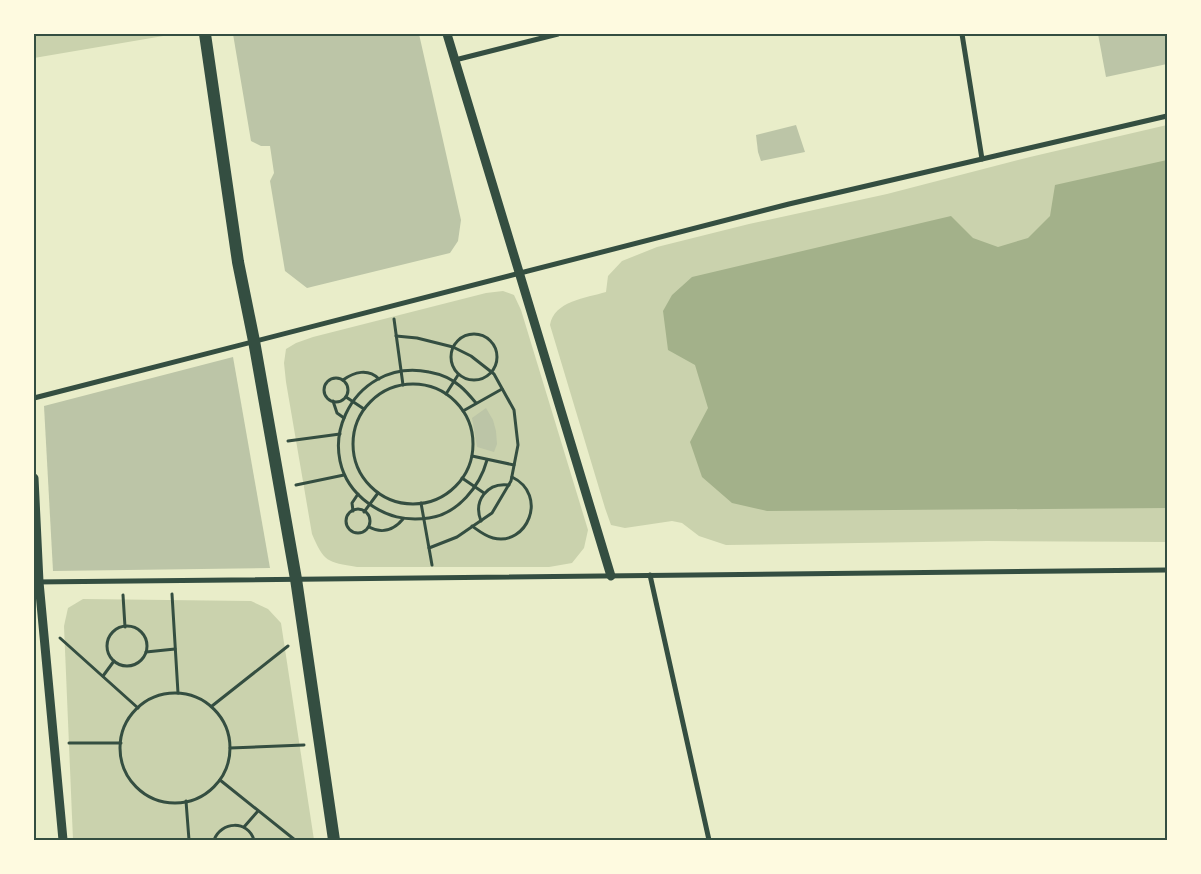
<svg xmlns="http://www.w3.org/2000/svg" width="1201" height="874" viewBox="0 0 1201 874" font-family="Lato,sans-serif">
  <rect width="100%" height="100%" fill="#e9edc9"/>
  <g fill="#cad2ad">
    <path d="M 34,34 L 175,34 L 34,58 Z"/>
    <path d="M 1167,125 L 1167,542 L 987,541 L 726,545 L 699,536 L 682,523 L 672,521 L 625,528 L 611,525 L 605,508 L 550,325 C 554,301 586,298 606,292 L 608,276 L 622,261 L 657,247 L 749,224 L 887,194 L 1030,157 Z"/>
    <path d="M 503,291 L 514,295 L 521,310 L 588,530 L 584,548 L 572,563 L 549,567 L 357,567 C 327,562 324,562 312,534 L 286,382 L 284,363 L 286,349 L 296,343 L 313,337 L 486,293 Z"/>
    <path d="M 83,599 L 251,601 L 268,609 L 281,623 L 314,840 L 73,840 L 64,626 L 68,608 Z"/>
  </g>
  <path fill="#a3b18a" d="M 1167,160 L 1167,508 L 767,511 L 732,503 L 702,477 L 690,442 L 708,408 L 695,365 L 668,350 L 663,311 L 672,295 L 692,277 L 951,216 L 973,238 L 998,247 L 1028,238 L 1050,216 L 1055,185 Z"/>
  <g fill="#bcc5a7">
    <path d="M 233,34 L 419,34 L 461,220 L 458,241 L 450,253 L 307,288 L 285,271 L 270,181 L 274,173 L 270,146 L 261,146 L 251,141 Z"/>
    <path d="M 1098,34 L 1167,34 L 1167,64 L 1106,77 Z"/>
    <path d="M 796,125 L 805,152 L 761,161 L 758,152 L 756,135 Z"/>
    <path d="M 233,357 L 270,568 L 53,571 L 44,406 Z"/>
    <path d="M 486,408 L 493,420 L 496,431 L 497,444 L 494,452 L 477,447 L 472,418 Z"/>
  </g>
  <g fill="none" stroke-linecap="round" stroke-linejoin="round">
    <g stroke="#344e41" stroke-width="3">
      <path d="M 394,319 L 403,385"/>
      <circle cx="474" cy="357" r="23"/>
      <path d="M 396,336 L 417,338 L 453,347 L 471,356 L 494,374 L 514,410 L 518,445 L 511,481 L 492,513 L 457,537 L 429,548"/>
      <circle cx="336" cy="390" r="12"/>
      <path d="M 343,380 C 354,372 368,368 379,379"/>
      <circle cx="413" cy="444" r="60"/>
      <path d="M 446,394 L 458,375"/>
      <path d="M 346,397 L 364,409"/>
      <path d="M 333,401 L 337,413 L 344,418"/>
      <path d="M 476,403 C 471,397 466,391 460,386 C 452,379 440,374 429,372 C 351,356 305,457 368,503 C 387,517 405,521 429,518 C 458,514 480,486 487,460"/>
      <path d="M 463,411 L 502,389"/>
      <path d="M 288,441 L 340,434"/>
      <path d="M 472,456 L 514,465"/>
      <path d="M 462,478 L 484,493"/>
      <path d="M 296,485 L 344,475"/>
      <path d="M 421,503 L 432,565"/>
      <circle cx="358" cy="521" r="12"/>
      <path d="M 353,511 L 352,503 L 358,494"/>
      <path d="M 364,512 L 378,493"/>
      <path d="M 481,521 C 473,501 487,482 509,485"/>
      <path d="M 472,526 C 479,531 485,536 493,538 C 527,547 549,495 512,477"/>
      <path d="M 369,527 C 382,534 394,530 403,519"/>
      <path d="M 172,594 L 178,693"/>
      <path d="M 123,595 L 125,627"/>
      <circle cx="127" cy="646" r="20"/>
      <path d="M 60,638 L 138,708"/>
      <path d="M 146,652 L 175,649"/>
      <path d="M 103,676 L 114,661"/>
      <circle cx="175" cy="748" r="55"/>
      <path d="M 212,706 L 288,646"/>
      <path d="M 69,743 L 121,743"/>
      <path d="M 230,748 L 304,745"/>
      <path d="M 220,780 L 295,840"/>
      <path d="M 186,801 L 189,840"/>
      <path d="M 244,827 L 258,811"/>
      <path d="M 214,840 C 221,821 248,820 254,840"/>
    </g>
    <g stroke="#344e41" stroke-width="5">
      <path d="M 962,34 L 982,159"/>
      <path d="M 455,60 L 558,34"/>
      <path d="M 34,398 L 789,204 L 1167,116"/>
      <path d="M 650,575 L 709,840"/>
      <path d="M 34,582 L 1167,570"/>
    </g>
    <g stroke="#344e41" stroke-width="9">
      <path d="M 447,34 L 611,576"/>
      <path d="M 34,478 L 39,582 L 63,840"/>
    </g>
    <path stroke="#344e41" stroke-width="12" d="M 205,34 L 238,262 L 254,341 L 296,579 L 334,840"/>
  </g>
  <rect width="1201" height="874" fill="none" stroke="#fefae0" stroke-width="70"/>
  <rect x="35" y="35" width="1131" height="804" fill="none" stroke="#344e41" stroke-width="2"/>
</svg>
